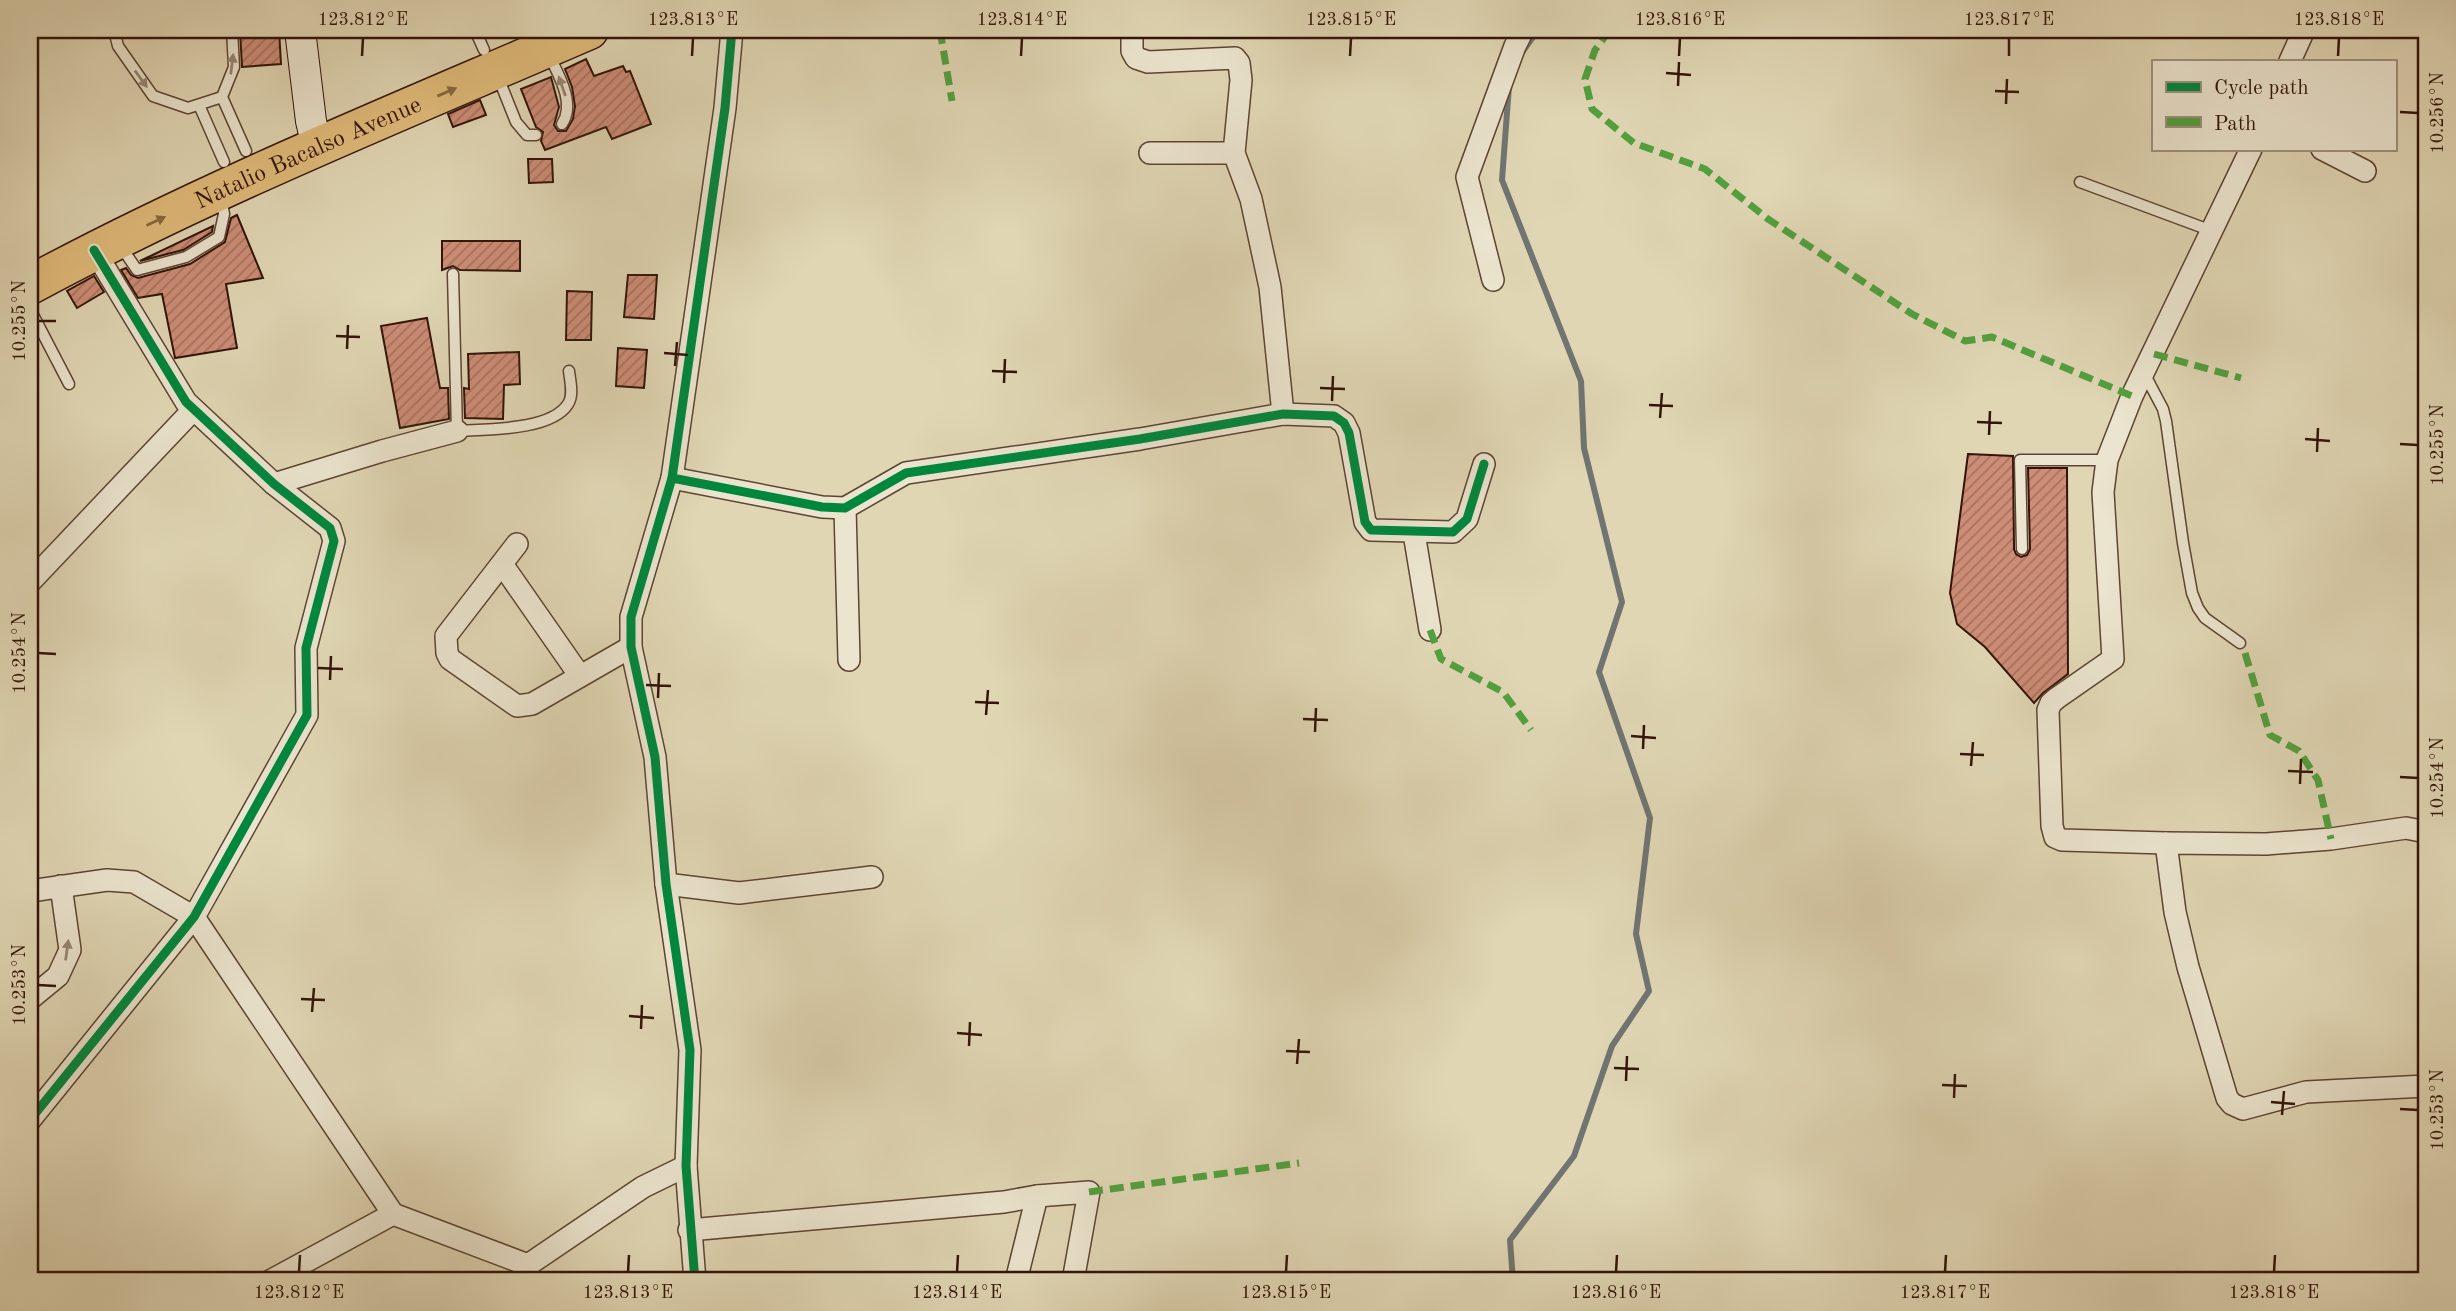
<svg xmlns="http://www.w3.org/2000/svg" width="2456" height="1311" viewBox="0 0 2456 1311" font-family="'Old Standard TT',serif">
  <defs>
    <pattern id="building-hatch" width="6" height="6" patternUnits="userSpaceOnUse" patternTransform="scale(1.75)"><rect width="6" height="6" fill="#cd8d77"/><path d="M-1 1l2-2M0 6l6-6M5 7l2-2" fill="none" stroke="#a77260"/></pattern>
  </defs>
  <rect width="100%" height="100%" fill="#e0d6b4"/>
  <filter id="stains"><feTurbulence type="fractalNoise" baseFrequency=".00286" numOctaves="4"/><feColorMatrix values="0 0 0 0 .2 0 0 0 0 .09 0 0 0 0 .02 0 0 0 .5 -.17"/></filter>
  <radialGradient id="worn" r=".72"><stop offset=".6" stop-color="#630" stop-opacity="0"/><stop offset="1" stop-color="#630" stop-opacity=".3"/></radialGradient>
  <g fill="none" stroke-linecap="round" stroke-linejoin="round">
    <g stroke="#707572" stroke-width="6">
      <path d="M 1523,51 L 1538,30"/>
      <path d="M 1509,86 L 1502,180 L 1581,381 L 1584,448 L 1622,602 L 1599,672 L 1650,818 L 1636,934 L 1649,991 L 1612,1046 L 1574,1156 L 1510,1240 L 1513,1281"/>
    </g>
  </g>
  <g fill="url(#building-hatch)" stroke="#321408" stroke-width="2">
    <path d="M 240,30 L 279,30 L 281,64 L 242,67 Z"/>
    <path d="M 586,59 L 594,76 L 623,66 L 626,72 L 630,71 L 651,124 L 612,139 L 606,127 L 545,150 L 541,141 L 543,132 L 536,127 L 521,89 L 551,77 L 559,107 L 554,125 L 558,131 L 566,131 L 573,119 L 575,106 L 572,87 L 565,69 Z"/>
    <path d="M 480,100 L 486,115 L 453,127 L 448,114 Z"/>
    <path d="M 528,159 L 552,159 L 553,182 L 529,183 Z"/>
    <path d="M 237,215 L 263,278 L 226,284 L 237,348 L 175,358 L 162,294 L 138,298 L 121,270 L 126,268 L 131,275 L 138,278 L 190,264 L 225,242 L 231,218 Z"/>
    <path d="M 213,226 L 212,232 L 183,250 L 140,261 Z"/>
    <path d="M 442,241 L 520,241 L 520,271 L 460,270 L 453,266 L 442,270 Z"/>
    <path d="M 628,275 L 657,275 L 654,319 L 624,317 Z"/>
    <path d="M 94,276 L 104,292 L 77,308 L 67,291 Z"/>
    <path d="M 567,291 L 592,292 L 591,340 L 566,340 Z"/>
    <path d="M 427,318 L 440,388 L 448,388 L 449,419 L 400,428 L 381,326 Z"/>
    <path d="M 618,348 L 647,350 L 644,388 L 616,386 Z"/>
    <path d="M 519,352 L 520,384 L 504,385 L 503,419 L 465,418 L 464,388 L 469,389 L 468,354 Z"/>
    <path d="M 1968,454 L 2013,456 L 2014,549 L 2016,554 L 2021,557 L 2027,555 L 2030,549 L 2028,468 L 2067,468 L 2068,674 L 2043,693 L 2034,703 L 1985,647 L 1957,624 L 1950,593 Z"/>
  </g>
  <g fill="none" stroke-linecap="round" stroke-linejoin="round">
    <g stroke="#5e4433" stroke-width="13">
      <g id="lane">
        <path d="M 114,30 L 118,46 L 153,96 L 188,108 L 222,97"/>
        <path d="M 232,30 L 234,67 L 222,97 L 246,151"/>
        <path d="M 475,30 L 484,50"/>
        <path d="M 549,55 C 558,74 576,103 562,124"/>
        <path d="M 498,77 L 516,122 L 527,135 L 536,135"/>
        <path d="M 199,105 L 224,162"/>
        <path d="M 2080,182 L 2212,231"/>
        <path d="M 120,245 L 137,270 L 186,257 L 219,237 L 224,214 L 221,198"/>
        <path d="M 453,274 L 457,431 C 486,429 551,431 568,404 C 574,395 570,381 569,371"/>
        <path d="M 30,309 L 69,384"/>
        <path d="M 2144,373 L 2163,409 L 2166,421 L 2183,543 L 2192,593 L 2198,608 L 2205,618 L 2240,643"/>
        <path d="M 2022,549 L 2020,460 L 2107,460"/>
      </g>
    </g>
    <g stroke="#5e4433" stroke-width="24">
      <g id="street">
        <path d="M 1132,30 L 1132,51 L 1136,58 L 1148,62 L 1235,58 L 1239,63 L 1241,80 L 1234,153 L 1251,199 L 1270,287 L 1283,414"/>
        <path d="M 2290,61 L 2304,30"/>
        <path d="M 2322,149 L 2365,171"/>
        <path d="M 1150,153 L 1234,153"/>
        <path d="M 1493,280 L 1467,177 L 1515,46 L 1523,30"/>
        <path d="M 672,478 L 822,507 L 845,508 L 906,473 L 1140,439 L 1283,414 L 1334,416 L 1344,423 L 1349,433 L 1365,522 L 1371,530 L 1453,532 L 1467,519 L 1484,464"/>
        <path d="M 274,484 L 382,451 L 457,431"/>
        <path d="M 845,508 L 849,660"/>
        <path d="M 1414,533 L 1430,630"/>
        <path d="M 517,544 L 446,636 L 447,653 L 450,659 L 517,706 L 532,704 L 631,647"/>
        <path d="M 502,564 L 580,676"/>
        <path d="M 30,582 L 193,410"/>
        <path d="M 2426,832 L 2406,828 L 2331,839 L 2266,844 L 2166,843 L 2175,912 L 2188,967 L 2227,1098 L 2232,1104 L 2243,1109 L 2306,1092 L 2426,1086"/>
        <path d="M 2166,843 L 2062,840 L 2055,837 L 2052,826 L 2048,710 L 2051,703 L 2057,698 L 2113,659 L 2103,492 L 2107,460 L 2132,396 L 2251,149"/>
        <path d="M 666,884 L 739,893 L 872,877"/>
        <path d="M 30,891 L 107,880 L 134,882 L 194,917 L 393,1214 L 528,1265 L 643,1187 L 686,1166"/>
        <path d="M 30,999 L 58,976 L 70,950 L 61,886"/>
        <path d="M 30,1120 L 194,917 L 307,715 L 306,648 L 334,541 L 330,528 L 274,484 L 186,402 L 94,250"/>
        <path d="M 689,1230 L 1004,1202 L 1037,1196 L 1089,1192 L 1073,1281"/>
        <path d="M 270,1281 L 393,1214"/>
        <path d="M 695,1281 L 686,1166 L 690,1050 L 666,884 L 655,757 L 631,647 L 631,617 L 672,478 L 725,108 L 732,30"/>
        <path d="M 1016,1281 L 1037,1196"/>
      </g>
    </g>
    <g stroke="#321408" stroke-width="32">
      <path id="secondary" d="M 300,30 L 311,121 L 317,147"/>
    </g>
    <g stroke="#321408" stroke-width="41">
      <g id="highway">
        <path id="s1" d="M 30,285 C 210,188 402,111 589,30"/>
      </g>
    </g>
    <use href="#lane" stroke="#ebe4ce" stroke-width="10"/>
    <use href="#street" stroke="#ebe4ce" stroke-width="21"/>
    <use href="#secondary" stroke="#ebe4ce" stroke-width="30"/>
    <use href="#highway" stroke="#e0bb7a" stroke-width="38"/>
    <g stroke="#52a03e" stroke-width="7" stroke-dasharray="14 7" stroke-linecap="butt">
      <path d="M 940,30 L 952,101"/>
      <path d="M 1610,30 L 1595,50 L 1585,79 L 1592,109 L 1634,143 L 1705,169 L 1768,219 L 1912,314 L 1965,341 L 1992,337 L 2132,396"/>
      <path d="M 2154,354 L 2241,378"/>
      <path d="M 1430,630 L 1441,659 L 1503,692 L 1531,730"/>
      <path d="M 2245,653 L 2270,735 L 2299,751 L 2318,780 L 2331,839"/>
      <path d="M 1089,1192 L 1299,1163"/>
    </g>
    <g stroke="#ebe4ce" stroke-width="13">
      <g id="cycleway">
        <path d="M 672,478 L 822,507 L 845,508 L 906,473 L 1140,439 L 1283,414 L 1334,416 L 1344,423 L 1349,433 L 1365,522 L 1371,530 L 1453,532 L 1467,519 L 1484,464"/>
        <path d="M 30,1120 L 194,917 L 307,715 L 306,648 L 334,541 L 330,528 L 274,484 L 186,402 L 94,250"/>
        <path d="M 695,1281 L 686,1166 L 690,1050 L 666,884 L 655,757 L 631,647 L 631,617 L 672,478 L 725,108 L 732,30"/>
      </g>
    </g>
    <use href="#cycleway" stroke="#00873e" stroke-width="9"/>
  </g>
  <defs><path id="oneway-solid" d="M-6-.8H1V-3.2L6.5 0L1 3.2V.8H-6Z" transform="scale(1.75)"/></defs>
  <g fill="#988675">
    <use href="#oneway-solid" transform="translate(232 64) rotate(-83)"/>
    <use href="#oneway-solid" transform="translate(141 79) rotate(54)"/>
    <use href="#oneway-solid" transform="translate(562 86) rotate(-109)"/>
    <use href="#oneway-solid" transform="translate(67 950) rotate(-82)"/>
  </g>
  <g fill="#896841">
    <use href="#oneway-solid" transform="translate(447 92) rotate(-23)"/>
    <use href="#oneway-solid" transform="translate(156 221) rotate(-25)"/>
  </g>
  <path fill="none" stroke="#321408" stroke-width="2.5" d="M 362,56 L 363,38M 692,56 L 693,38M 1021,56 L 1022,38M 1350,56 L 1351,38M 1679,56 L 1680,38M 2009,56 L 2009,38M 2338,56 L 2339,38M 1666,73 L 1691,75M 1678,86 L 1679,62M 1995,91 L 2019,92M 2006,104 L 2007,79M 2400,112 L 2418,113M 38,321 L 56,321M 336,336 L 360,337M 347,349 L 348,325M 664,353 L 688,355M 675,366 L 677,342M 992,371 L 1017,372M 1004,383 L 1005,359M 1320,388 L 1345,389M 1332,401 L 1333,376M 1649,405 L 1673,406M 1660,418 L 1662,393M 1977,422 L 2002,423M 1989,435 L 1990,411M 2305,439 L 2330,441M 2400,444 L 2418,445M 2317,452 L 2318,428M 38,653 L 56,654M 318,668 L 343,669M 330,680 L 331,656M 646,685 L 671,686M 658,698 L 659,673M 975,702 L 999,703M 986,715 L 988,690M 1303,719 L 1328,720M 1315,732 L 1316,708M 1631,736 L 1656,738M 1643,749 L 1644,725M 1960,754 L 1984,755M 1971,766 L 1973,742M 2288,771 L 2313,772M 2400,777 L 2418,778M 2300,784 L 2301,759M 38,985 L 56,986M 301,999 L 325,1000M 312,1012 L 314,988M 629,1016 L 654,1018M 641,1029 L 642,1005M 957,1033 L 982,1035M 969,1046 L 970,1022M 1286,1051 L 1310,1052M 1297,1064 L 1299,1039M 1614,1068 L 1639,1069M 1626,1081 L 1627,1056M 1942,1085 L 1967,1086M 1954,1098 L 1955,1074M 2271,1102 L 2295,1104M 2400,1109 L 2418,1110M 2282,1115 L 2284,1091M 299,1272 L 300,1255M 628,1272 L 629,1255M 957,1272 L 958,1255M 1286,1272 L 1287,1255M 1616,1272 L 1617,1255M 1945,1272 L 1946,1255M 2274,1272 L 2275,1255"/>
  <g text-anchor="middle" stroke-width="5" stroke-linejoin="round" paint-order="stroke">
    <g font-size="24" fill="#321408" stroke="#ebe4ce">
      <text dy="8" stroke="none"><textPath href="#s1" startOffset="308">Natalio Bacalso Avenue</textPath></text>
    </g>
  </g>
  <rect width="2456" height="1311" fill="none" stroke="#e0d6b4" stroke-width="77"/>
  <rect x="2152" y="60" width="245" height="91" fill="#ebe4ce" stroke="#a1917f" stroke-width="2"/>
  <rect x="2166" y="82" width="35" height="10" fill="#00873e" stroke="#a1917f" stroke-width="2"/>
  <text x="2214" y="94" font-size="21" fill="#321408">Cycle path</text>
  <rect x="2166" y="117" width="35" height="10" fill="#52a03e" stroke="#a1917f" stroke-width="2"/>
  <text x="2214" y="130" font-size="21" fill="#321408">Path</text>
  <rect x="38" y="38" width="2380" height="1234" fill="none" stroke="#321408" stroke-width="2.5"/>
  <g font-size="18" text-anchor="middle" fill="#321408">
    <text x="363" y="25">123.812°E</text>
    <text x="693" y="25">123.813°E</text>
    <text x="1022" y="25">123.814°E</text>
    <text x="1351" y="25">123.815°E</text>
    <text x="1680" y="25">123.816°E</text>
    <text x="2009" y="25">123.817°E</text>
    <text x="2339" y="25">123.818°E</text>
    <text transform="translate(2437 113) rotate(-90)" y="6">10.256°N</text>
    <text transform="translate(19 321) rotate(-90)" y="6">10.255°N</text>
    <text transform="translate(2437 445) rotate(-90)" y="6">10.255°N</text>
    <text transform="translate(19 653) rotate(-90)" y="6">10.254°N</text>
    <text transform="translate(2437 778) rotate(-90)" y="6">10.254°N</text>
    <text transform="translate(19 985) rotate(-90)" y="6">10.253°N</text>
    <text transform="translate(2437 1110) rotate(-90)" y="6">10.253°N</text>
    <text x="299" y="1298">123.812°E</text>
    <text x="628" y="1298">123.813°E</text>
    <text x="957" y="1298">123.814°E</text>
    <text x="1286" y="1298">123.815°E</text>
    <text x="1616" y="1298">123.816°E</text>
    <text x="1945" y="1298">123.817°E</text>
    <text x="2274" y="1298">123.818°E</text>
  </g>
  <rect width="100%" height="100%" filter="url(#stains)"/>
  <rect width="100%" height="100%" fill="url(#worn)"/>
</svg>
